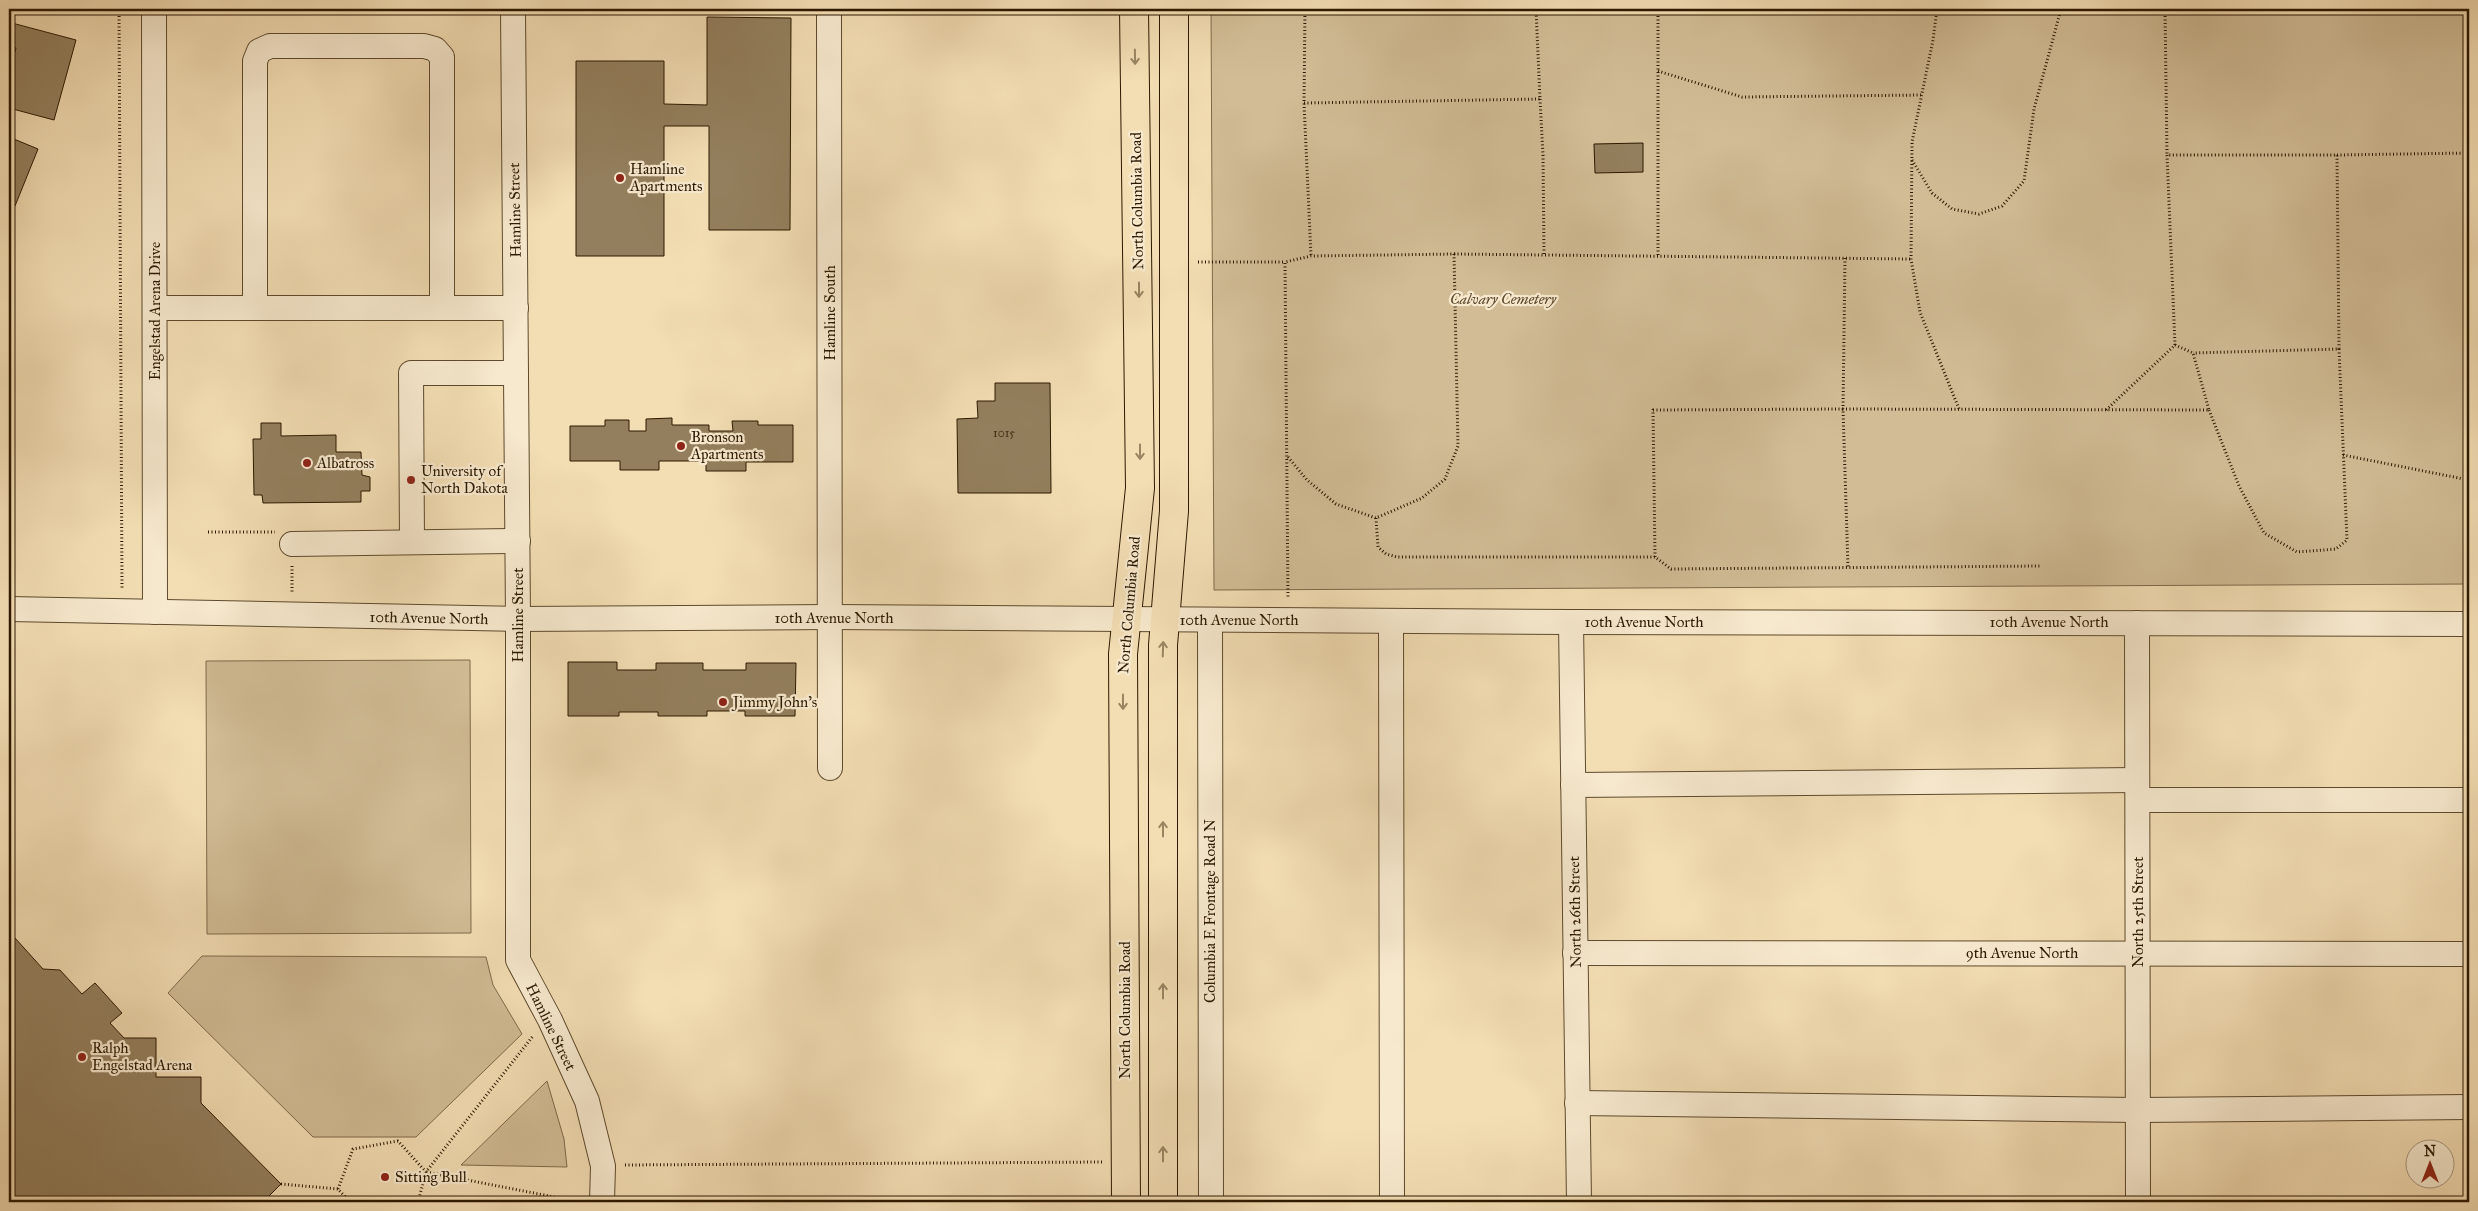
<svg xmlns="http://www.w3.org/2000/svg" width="2478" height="1211" viewBox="0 0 2478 1211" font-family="'IM FELL Great Primer',serif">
  <rect width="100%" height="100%" fill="#f3ddb3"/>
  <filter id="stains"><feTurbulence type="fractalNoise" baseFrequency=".004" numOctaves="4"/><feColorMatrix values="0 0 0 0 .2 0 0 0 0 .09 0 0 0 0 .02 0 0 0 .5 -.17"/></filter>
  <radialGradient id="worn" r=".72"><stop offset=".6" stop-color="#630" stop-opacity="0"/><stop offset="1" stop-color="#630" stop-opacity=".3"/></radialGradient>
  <g fill="#d1bc95" stroke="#7e6a4a">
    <path d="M 1211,9 L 2469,9 L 2469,584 L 1214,590 Z"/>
    <path d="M 470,660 L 471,933 L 207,934 L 206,661 Z"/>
    <path d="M 202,956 L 486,957 L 493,985 L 522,1034 L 416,1137 L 313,1137 L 168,993 Z"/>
    <path d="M 547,1081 L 564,1139 L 567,1167 L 461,1165 Z"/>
  </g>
  <g fill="#937f5d" stroke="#2c1900">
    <path d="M 707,17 L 791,18 L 790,230 L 709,230 L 709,126 L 664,126 L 664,256 L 576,256 L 576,61 L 664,61 L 664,104 L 707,105 Z"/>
    <path d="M 12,23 L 76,40 L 54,120 L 9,108 L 9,73 L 16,48 L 9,46 Z"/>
    <path d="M 9,137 L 38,149 L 15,206 L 9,204 Z"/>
    <path d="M 1643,143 L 1643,172 L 1595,173 L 1594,144 Z"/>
    <path d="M 995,383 L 1050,383 L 1051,493 L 958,493 L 957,419 L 978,418 L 977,401 L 995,401 Z"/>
    <path d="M 672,418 L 672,425 L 709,425 L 709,431 L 733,431 L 732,421 L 758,421 L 758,425 L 793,425 L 793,462 L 746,462 L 746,471 L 706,471 L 706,461 L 659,461 L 659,470 L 620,470 L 620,461 L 570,461 L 570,426 L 605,426 L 605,420 L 629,420 L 629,431 L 646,431 L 646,419 Z"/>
    <path d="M 261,423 L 281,423 L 281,436 L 336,435 L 336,452 L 361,452 L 362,475 L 370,477 L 370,491 L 361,491 L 361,502 L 263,503 L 262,495 L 254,495 L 253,439 L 261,439 Z"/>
    <path d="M 568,662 L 617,662 L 617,670 L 656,670 L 656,663 L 703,663 L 703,670 L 746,670 L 746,663 L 796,663 L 795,716 L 745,716 L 745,711 L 707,711 L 707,716 L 658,716 L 658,712 L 619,712 L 619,716 L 568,716 Z"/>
    <path d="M 9,938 L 15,938 L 43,969 L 60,970 L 82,994 L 95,983 L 122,1013 L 110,1023 L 124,1038 L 156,1038 L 156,1077 L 201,1077 L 201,1103 L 281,1184 L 263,1202 L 9,1202 Z"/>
  </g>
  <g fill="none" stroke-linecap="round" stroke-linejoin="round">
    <g stroke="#5e4a2d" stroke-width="26">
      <g id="minor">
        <path d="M 154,9 L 155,612"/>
        <path d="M 513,9 L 518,619 L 518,960 L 550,1020 L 587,1101 L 603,1166 L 602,1202"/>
        <path d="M 829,9 L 830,768"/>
        <path d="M 155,308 L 516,308"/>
        <path d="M 255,308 L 255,61 L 259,51 L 270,46 L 424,46 L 435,49 L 442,57 L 442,308"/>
        <path d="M 412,542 L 411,373 L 516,373"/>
        <path d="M 292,544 L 518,541"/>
        <path d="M 9,609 L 518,619 L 831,617 L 1571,622 L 2469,624"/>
        <path d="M 1210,620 L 1211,1202"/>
        <path d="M 1391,621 L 1392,1202"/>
        <path d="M 1571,622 L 1579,1202"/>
        <path d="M 2137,623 L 2138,1202"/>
        <path d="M 1573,785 L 2137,780"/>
        <path d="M 2138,800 L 2469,800"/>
        <path d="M 1575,953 L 2469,954"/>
        <path d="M 1577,1103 L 2138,1110 L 2469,1107"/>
      </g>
    </g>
    <g stroke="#2c1900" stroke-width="30">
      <g id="major">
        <path d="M 1126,1202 L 1123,654 L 1140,488 L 1134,9"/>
        <path d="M 1163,1202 L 1163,645 L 1174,511 L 1174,9"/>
      </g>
    </g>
    <g stroke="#2c1900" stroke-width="3" stroke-dasharray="1 2.5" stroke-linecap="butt">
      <path d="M 119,9 L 122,589"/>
      <path d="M 1305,9 L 1304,103 L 1311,256"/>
      <path d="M 1658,9 L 1658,256"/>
      <path d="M 1937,9 L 1933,40 L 1912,142 L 1911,259 L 1920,312 L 1959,409"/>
      <path d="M 2165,9 L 2167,155"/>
      <path d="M 1658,71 L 1742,97 L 1923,95"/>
      <path d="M 1540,99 L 1543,155 L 1544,254"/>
      <path d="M 1304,103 L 1540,99 L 1536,9"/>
      <path d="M 2337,155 L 2469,153"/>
      <path d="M 1912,160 L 1932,193 L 1952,209 L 1979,214 L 2002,206 L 2024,181 L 2034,109 L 2061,9"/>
      <path d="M 1454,254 L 1911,259"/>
      <path d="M 1845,258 L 1843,409 L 2209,410 L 2193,353 L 2175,345 L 2106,410"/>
      <path d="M 1198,262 L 1285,262"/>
      <path d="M 2175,345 L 2167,155 L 2337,155 L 2339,349 L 2193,353"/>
      <path d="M 2209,410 L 2239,486 L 2264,533 L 2297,552 L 2336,549 L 2347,540 L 2339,349"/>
      <path d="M 2343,455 L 2469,480"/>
      <path d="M 1288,457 L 1307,480 L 1336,504 L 1376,518 L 1422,498 L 1445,479 L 1458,446 L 1454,254 L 1311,256 L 1285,262 L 1288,599"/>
      <path d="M 1376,518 L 1378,547 L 1386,554 L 1397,557 L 1655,557 L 1671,569 L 2040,566"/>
      <path d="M 208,532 L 275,532"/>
      <path d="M 1655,557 L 1653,410 L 1843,409 L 1848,568"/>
      <path d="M 292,566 L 292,593"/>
      <path d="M 625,1165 L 1103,1162"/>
      <path d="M 281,1184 L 338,1189 L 350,1202"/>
      <path d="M 338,1189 L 353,1149 L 398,1141 L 426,1172 L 533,1036"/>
      <path d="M 418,1202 L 426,1172 L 580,1202"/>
    </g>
    <use href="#minor" stroke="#f7e9ce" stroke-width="24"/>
    <use href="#major" stroke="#f3ddb3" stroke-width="28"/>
  </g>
  <defs><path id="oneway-shaft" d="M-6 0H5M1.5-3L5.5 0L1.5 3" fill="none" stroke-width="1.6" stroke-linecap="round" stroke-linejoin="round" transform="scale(1.25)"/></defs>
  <g stroke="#998562">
    <use href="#oneway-shaft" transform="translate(1135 57) rotate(89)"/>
    <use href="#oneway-shaft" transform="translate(1139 290) rotate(90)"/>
    <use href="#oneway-shaft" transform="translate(1140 452) rotate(90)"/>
    <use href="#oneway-shaft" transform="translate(1163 649) rotate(-88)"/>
    <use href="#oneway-shaft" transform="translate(1123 702) rotate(90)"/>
    <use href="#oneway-shaft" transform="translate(1163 829) rotate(-90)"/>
    <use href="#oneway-shaft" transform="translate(1163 991) rotate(-90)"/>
    <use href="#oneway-shaft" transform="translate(1163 1154) rotate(-90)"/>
  </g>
  <g fill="#8f2418" stroke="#f7e9ce" stroke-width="2">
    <circle cx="620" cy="178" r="5"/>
    <circle cx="681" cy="446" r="5"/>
    <circle cx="307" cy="463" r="5"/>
    <circle cx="411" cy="480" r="5"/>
    <circle cx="723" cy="702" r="5"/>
    <circle cx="82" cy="1057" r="5"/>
    <circle cx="385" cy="1177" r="5"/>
  </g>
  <g text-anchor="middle" stroke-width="4.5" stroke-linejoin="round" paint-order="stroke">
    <g font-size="12" fill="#463217">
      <text x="1004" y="437">1015</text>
    </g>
    <g font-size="15" fill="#2c1900" stroke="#f7e9ce" text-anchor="start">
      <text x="630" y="174">Hamline<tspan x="630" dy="17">Apartments</tspan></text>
      <text x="691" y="442">Bronson<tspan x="691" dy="17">Apartments</tspan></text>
      <text x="317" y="468">Albatross</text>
      <text x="421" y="476">University of<tspan x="421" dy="17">North Dakota</tspan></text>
      <text x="733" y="707">Jimmy John's</text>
      <text x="92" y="1053">Ralph<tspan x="92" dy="17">Engelstad Arena</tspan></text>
      <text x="395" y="1182">Sitting Bull</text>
    </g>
    <g font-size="15" fill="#2c1900" stroke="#f7e9ce">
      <text transform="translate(1137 201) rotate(-91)" y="5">North Columbia Road</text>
      <text transform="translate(515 210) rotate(-91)" y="5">Hamline Street</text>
      <text transform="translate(155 311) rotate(-90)" y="5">Engelstad Arena Drive</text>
      <text transform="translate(830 313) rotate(-90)" y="5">Hamline South</text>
      <text transform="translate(1129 605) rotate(-85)" y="5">North Columbia Road</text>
      <text transform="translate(518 615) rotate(-90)" y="5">Hamline Street</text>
      <text transform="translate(429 618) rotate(1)" y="5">10th Avenue North</text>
      <text x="834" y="623">10th Avenue North</text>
      <text x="1239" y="625">10th Avenue North</text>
      <text x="1644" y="627">10th Avenue North</text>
      <text x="2049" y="627">10th Avenue North</text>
      <text transform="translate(1210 911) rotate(-90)" y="5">Columbia E Frontage Road N</text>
      <text transform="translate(1575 912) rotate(-91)" y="5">North 26th Street</text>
      <text transform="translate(2138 912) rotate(-90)" y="5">North 25th Street</text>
      <text x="2022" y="958">9th Avenue North</text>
      <text transform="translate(1125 1010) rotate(-90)" y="5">North Columbia Road</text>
      <text transform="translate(551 1027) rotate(64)" y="5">Hamline Street</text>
    </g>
    <g font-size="15" font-style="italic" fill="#5e4a2d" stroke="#f7e9ce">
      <text x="1503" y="304">Calvary Cemetery</text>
    </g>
  </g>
  <rect width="2478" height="1211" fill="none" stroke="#f3ddb3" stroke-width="30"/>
  <rect x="10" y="10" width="2458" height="1191" fill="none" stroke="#2c1900" stroke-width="2.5"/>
  <rect x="15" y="15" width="2448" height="1181" fill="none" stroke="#2c1900"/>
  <g transform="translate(2430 1164)"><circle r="24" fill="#f7e9ce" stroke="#a6967c"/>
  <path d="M0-4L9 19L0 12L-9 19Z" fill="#8f2418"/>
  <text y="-8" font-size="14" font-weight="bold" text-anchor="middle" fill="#2c1900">N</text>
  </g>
  <rect width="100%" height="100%" filter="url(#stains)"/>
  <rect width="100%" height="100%" fill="url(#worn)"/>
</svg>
